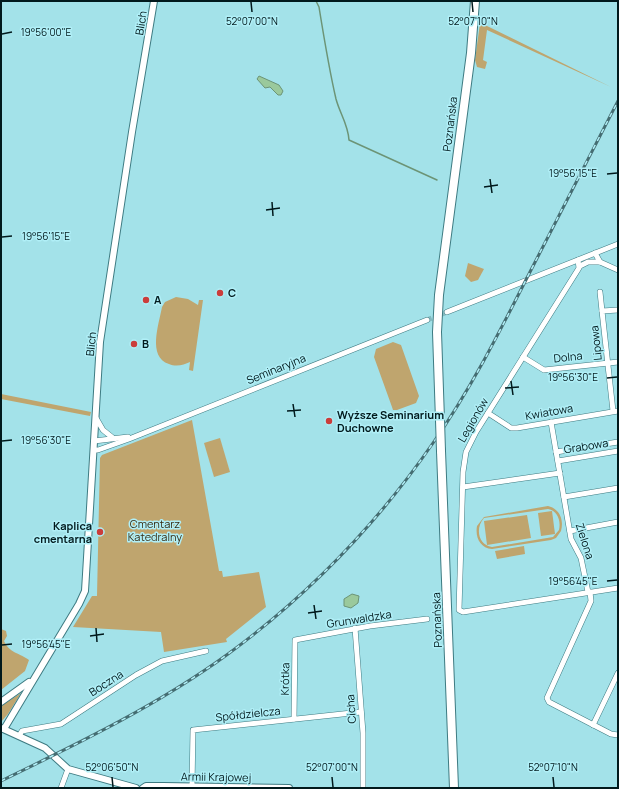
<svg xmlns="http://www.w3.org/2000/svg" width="619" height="789" viewBox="0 0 619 789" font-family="Manrope,sans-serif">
  <rect width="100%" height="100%" fill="#a3e2e9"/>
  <g fill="#bfa56e" fill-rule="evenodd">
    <path d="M 480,23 L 485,25 L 611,87 L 487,30 L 483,60 L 487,62 L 485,69 L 477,67 L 475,60 Z"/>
    <path d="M 468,263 L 484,269 L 478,280 L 471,282 L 465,276 Z"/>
    <path d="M 176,297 L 188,299 L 198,305 L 199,300 L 203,300 L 193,371 L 189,370 L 190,362 C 184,365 176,367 169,364 C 147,357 159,324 162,307 L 165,302 Z"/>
    <path d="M 393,342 L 401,345 L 419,396 L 416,403 L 397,410 L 393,410 L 392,407 L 374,357 L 376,349 Z"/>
    <path d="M 1,394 L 91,412 L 90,416 L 1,399 Z"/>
    <path d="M 192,420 L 219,571 L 222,571 L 223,577 L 259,572 L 266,607 L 226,639 L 227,642 L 164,652 L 161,632 L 73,627 L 92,596 L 97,596 L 100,458 L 102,455 Z"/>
    <path d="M 220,438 L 230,472 L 214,477 L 204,443 Z"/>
    <path d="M 548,506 C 560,509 564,520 561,531 L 556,538 L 551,540 L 492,549 C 480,548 475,537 477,526 L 484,517 ZM 548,509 C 558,511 561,521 559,530 L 553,537 L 492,547 C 478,545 475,528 484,518 Z"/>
    <path d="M 552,511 L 555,534 L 541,536 L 538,513 Z"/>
    <path d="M 527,515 L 531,538 L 487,545 L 484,521 Z"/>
    <path d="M 524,546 L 525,554 L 497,559 L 495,551 Z"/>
    <path d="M 1,629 L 6,631 L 7,636 L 4,641 C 9,653 20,653 29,660 L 25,671 L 1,690 Z"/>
    <path d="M 21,693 L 8,714 L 1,722 L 1,706 Z"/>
  </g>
  <g fill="#9ac99c" stroke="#6c9476">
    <path d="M 259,76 L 279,85 L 283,91 L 281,95 L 278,95 L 270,87 L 265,88 L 257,79 Z"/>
    <path d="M 352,594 L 359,596 L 358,603 L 351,608 L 344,606 L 344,599 Z"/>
  </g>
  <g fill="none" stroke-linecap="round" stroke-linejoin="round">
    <path stroke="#6c9476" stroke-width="1.5" d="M 316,1 L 319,7 C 324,38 329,69 336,99 C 340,114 348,124 349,140 L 437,180"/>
    <path stroke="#83bac0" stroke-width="5" stroke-dasharray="5 2.5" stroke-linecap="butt" d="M 427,320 L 447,312"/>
    <g stroke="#3e7b82" stroke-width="6">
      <g id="minor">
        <path d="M 595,253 L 600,262 L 618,270"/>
        <path d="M 578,260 L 579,268 L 476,432 L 466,452 L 463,472 L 459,610 L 463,612 L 618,588"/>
        <path d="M 580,266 L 588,262 L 600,262"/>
        <path d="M 600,292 L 602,311"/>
        <path d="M 447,312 L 618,244"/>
        <path d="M 523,357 L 544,370 L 618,362"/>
        <path d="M 613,411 L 602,311 L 618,310"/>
        <path d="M 488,413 L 511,428 L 517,428 L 618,411"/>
        <path d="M 96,418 L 103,430 L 113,438"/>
        <path d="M 551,422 L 571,539 L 581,558 L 588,592"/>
        <path d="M 94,441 L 128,437"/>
        <path d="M 94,450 L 98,450 L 129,439 L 427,320"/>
        <path d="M 556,452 L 618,442"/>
        <path d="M 558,461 L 618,451"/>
        <path d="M 463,487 L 560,473"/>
        <path d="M 564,497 L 618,488"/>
        <path d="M 570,531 L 618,522"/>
        <path d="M 590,592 L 591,601 L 547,698 L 549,702 L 611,734 L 618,735"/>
        <path d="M 355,628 L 363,733 L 363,788"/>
        <path d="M 294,719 L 295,640 L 370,626 L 427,619"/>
        <path d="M 593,725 L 618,673"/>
        <path d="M 19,736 L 22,731 L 61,724 L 136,675 L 162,661 L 206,651"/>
        <path d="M 192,786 L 193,730 L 361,712"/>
        <path d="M 61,788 L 68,769"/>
      </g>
    </g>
    <g stroke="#3e7b82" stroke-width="8">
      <g id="tertiary">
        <path d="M 1,702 L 29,682"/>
        <path d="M 1,728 L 45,748 L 68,769 L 136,788"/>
        <path d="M 4,729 L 79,604 L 85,591 L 100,342 L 132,132 L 154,1"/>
        <path d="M 143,788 L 146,786 L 163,786 L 289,788"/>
      </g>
    </g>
    <g stroke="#3e7b82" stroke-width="10">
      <g id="primary">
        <path d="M 440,420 L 437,332 L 439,295 L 471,53 L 475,1"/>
        <path d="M 441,451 L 454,788"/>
      </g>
    </g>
    <use href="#minor" stroke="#fff" stroke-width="5"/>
    <use href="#tertiary" stroke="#fff" stroke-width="6"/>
    <use href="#primary" stroke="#fff" stroke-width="8"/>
    <g stroke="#456d72" stroke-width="3">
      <path id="rail" d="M 1,781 C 79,743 158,705 228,654 C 307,596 377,524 433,443 C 471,389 501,329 531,270 C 560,213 589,157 618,101"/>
    </g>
    <use href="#rail" stroke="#b0eff7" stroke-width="1.5" stroke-dasharray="4.5" stroke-linecap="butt"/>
    <g stroke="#3e7b82" stroke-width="10" stroke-linecap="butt">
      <path id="primary-bridge" d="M 440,420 L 441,451"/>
    </g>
    <use href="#primary-bridge" stroke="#fff" stroke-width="8"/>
  </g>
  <path fill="none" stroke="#01191c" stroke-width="1.5" d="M 251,2 L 252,12M 472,2 L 473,12M 2,34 L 12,32M 607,174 L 617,173M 490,179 L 492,193M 484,187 L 498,185M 272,202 L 273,216M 266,210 L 280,208M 2,237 L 12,236M 607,378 L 617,377M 511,381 L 513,395M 505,388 L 519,387M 293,404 L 295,417M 287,411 L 301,410M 2,441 L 12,440M 607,581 L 617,580M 314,605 L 316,619M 308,613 L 322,611M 96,628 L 97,642M 90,636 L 104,634M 2,645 L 12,644M 112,777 L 113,787M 332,777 L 333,787M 553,777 L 554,787"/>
  <g fill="#cb3d3b" stroke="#b0eff7" stroke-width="1.5">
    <circle cx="220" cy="293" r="4"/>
    <circle cx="146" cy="300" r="4"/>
    <circle cx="134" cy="344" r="4"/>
    <circle cx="329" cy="421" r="4"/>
    <circle cx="100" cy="532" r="4"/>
  </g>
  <g text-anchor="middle" stroke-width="3" stroke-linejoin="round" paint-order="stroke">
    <g font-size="11" fill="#01191c" stroke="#b0eff7">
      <text transform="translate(141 23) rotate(-81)" y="4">Blich</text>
      <text transform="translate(450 124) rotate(-83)" y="4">Poznańska</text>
      <text transform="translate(596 343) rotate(-96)" y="4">Lipowa</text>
      <text transform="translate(91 344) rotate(-84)" y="4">Blich</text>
      <text transform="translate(568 357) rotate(-6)" y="4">Dolna</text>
      <text transform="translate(276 369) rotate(-22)" y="4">Seminaryjna</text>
      <text transform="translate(549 412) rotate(-10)" y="4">Kwiatowa</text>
      <text transform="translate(473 420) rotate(-60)" y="4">Legionów</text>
      <text transform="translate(586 446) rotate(-9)" y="4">Grabowa</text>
      <text transform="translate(585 541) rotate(72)" y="4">Zielona</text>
      <text transform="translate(359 619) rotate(-9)" y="4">Grunwaldzka</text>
      <text transform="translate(437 620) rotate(-92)" y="4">Poznańska</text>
      <text transform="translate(285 679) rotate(-89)" y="4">Krótka</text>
      <text transform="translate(106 683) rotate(-33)" y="4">Boczna</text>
      <text transform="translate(351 709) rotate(-94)" y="4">Cicha</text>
      <text transform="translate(248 714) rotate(-6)" y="4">Spółdzielcza</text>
      <text transform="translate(216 777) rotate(1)" y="4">Armii Krajowej</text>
    </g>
    <g font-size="11" font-weight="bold" fill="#01191c" stroke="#b0eff7" text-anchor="start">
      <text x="228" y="297">C</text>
      <text x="154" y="304">A</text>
      <text x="142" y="348">B</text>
      <text x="337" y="419">Wyższe Seminarium<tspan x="337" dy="13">Duchowne</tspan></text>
      <text x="92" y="530" text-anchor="end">Kaplica<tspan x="92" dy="13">cmentarna</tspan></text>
    </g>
    <g font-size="11" fill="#392d13" stroke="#b0eff7">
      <text x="155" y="528">Cmentarz<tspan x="155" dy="13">Katedralny</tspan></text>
    </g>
  </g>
  <g font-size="10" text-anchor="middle" fill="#01191c" stroke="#b0eff7" stroke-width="3" stroke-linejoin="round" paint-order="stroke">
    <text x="252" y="25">52°07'00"N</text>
    <text x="473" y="25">52°07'10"N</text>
    <text x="46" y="36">19°56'00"E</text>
    <text x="573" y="177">19°56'15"E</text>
    <text x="46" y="240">19°56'15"E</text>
    <text x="573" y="381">19°56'30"E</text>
    <text x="46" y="444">19°56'30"E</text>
    <text x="573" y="585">19°56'45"E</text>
    <text x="46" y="648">19°56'45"E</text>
    <text x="112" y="771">52°06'50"N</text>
    <text x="332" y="771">52°07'00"N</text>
    <text x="553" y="771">52°07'10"N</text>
  </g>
  <rect width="619" height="789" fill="none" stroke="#01191c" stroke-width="4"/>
</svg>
